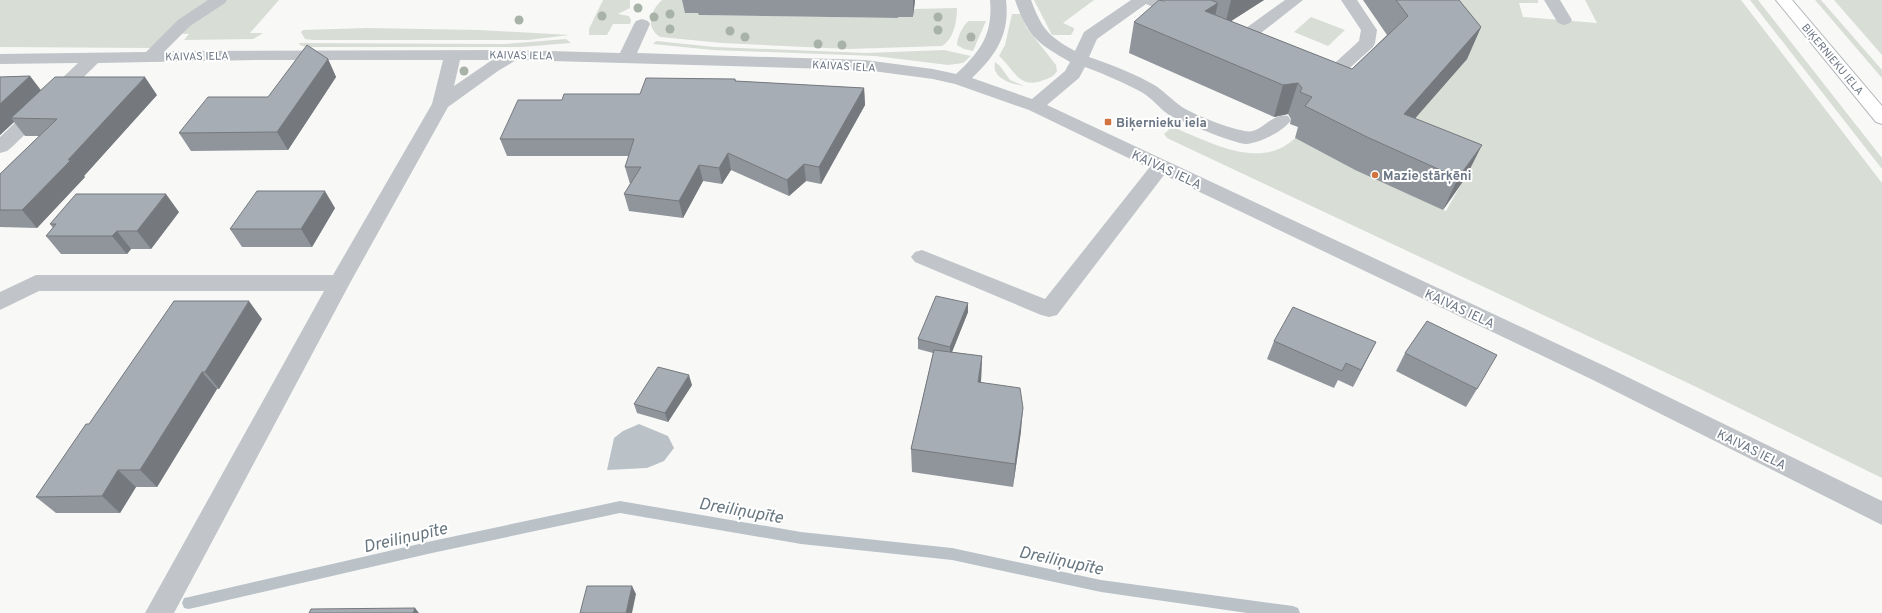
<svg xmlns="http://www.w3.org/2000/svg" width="1882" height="613" viewBox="0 0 1882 613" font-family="Overpass,sans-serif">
  <rect width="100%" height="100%" fill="#f8f9f7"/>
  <g fill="#d8ddd6">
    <path d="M 0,0 L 279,0 L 250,33 L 263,33 L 253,39 L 184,40 L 189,34 L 167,33 L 152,48 L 0,47 Z"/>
    <path d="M 603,0 L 630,0 L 630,8 L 618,14 L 629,16 L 631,20 L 630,24 L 613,24 L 607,35 L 589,35 L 589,29 Z"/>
    <path d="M 662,0 L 690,0 L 699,13 L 699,15 L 897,18 L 898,17 L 914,17 L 914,9 L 957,8 C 957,21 954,39 942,46 L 849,49 L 722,43 L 660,37 C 645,27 650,11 662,0 Z"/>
    <path d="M 1034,0 L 1094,0 L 1063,23 L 1074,28 L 1074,30 L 1071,35 L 1052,35 Z"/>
    <path d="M 1423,0 L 1538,0 L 1538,3 L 1519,3 L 1523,17 L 1597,23 L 1585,0 L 1741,0 L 1882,183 L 1882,478 L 1688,383 L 1167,138 L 1164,134 L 1172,127 C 1209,141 1260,172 1295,138 L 1355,170 L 1446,211 L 1468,172 L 1394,142 Z"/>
    <path d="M 1750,0 L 1758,0 L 1882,158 L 1882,169 Z"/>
    <path d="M 1815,0 L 1821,0 L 1882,70 L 1882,78 Z"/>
    <path d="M 1834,0 L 1882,0 L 1882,55 Z"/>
    <path d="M 1012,14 L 1021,14 L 1026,27 L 1056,65 L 1057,71 C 1054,76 1050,78 1044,80 C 1019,90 1015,70 999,56 L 1005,45 Z"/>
    <path d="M 1311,17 L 1345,30 L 1328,46 L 1294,32 Z"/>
    <path d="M 969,21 L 986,21 L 973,51 L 964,49 L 957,45 C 957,37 963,25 969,21 Z"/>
    <path d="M 367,28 L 480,30 L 570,35 L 528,40 L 313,40 L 305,39 L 301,32 L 303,30 Z"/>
    <path d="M 566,39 L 571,43 L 521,47 L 311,47 L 302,46 L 298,43 L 505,44 Z"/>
    <path d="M 656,41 L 715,47 L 866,53 L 944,50 L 971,56 L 963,63 L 948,65 L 875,56 L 713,50 L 653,44 Z"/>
    <path d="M 995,62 L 1000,66 L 1010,80 L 1024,86 C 1012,84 991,79 995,62 Z"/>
  </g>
  <path fill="#bac2c8" d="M 639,424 L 668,436 L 674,448 L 664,461 L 647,468 L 607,470 L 614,438 L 623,431 Z"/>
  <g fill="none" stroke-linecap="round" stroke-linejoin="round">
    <path fill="#bac2c8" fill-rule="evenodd" d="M 620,501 L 801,532 L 952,548 L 1101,580 L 1293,606 L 1298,608 L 1300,613 L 1247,613 L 1101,592 L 952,560 L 801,544 L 620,513 L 432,553 L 189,609 L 184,608 L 182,603 L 184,598 L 189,597 L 432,541 Z"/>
    <g stroke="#b4b8bc" stroke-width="2">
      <path id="major" d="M 1776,0 L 1792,0 L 1882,106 L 1882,124 L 1876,122 Z"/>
    </g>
    <g fill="#c1c4c8" fill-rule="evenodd">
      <path d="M 208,0 L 227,0 L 225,3 L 190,26 L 165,51 L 514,50 L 620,53 L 634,24 L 636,21 L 642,19 L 648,21 L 650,24 L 637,53 L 865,60 L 933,69 L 956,74 C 981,51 993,34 990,0 L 1006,0 C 1010,34 996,55 972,78 L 1032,99 L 1065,71 L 1070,62 C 1037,43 1028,37 1015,0 L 1031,0 C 1042,29 1048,36 1075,51 L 1084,32 L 1131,0 L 1163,0 L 1190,12 L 1192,15 L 1190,18 L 1184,20 L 1146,4 L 1097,39 L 1089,57 C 1112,65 1136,74 1156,86 C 1165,92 1173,101 1182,107 C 1197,116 1228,128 1245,131 C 1261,135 1271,112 1288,116 L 1291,120 C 1284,131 1260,143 1246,144 C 1235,144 1180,121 1169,115 C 1160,109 1153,99 1143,93 C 1125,83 1104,74 1085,67 L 1079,78 L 1047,105 L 1611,369 L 1882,501 L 1882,525 L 1595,381 L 1164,175 L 1057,315 L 1049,317 L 1041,315 L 915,262 L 911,257 L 915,252 L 922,250 L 1045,299 L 1149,168 L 1029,110 L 955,84 L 933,79 L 865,70 L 516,60 L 498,71 L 448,107 L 350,283 L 174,613 L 145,613 L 324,291 L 39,291 L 0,310 L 0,292 L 36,275 L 333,275 L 432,104 L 443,60 L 259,60 L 98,63 L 12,147 L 7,151 L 0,153 L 0,137 L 78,63 L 0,64 L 0,54 L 146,52 L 178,20 ZM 460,60 L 492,60 L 454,86 Z"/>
      <path d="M 1285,0 L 1303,0 L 1247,44 L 1241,45 L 1235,44 L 1233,40 L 1235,36 Z"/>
      <path d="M 1341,0 L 1357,0 L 1377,30 L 1375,43 L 1373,47 L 1334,82 C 1326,84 1315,81 1309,74 L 1312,70 L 1318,69 L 1326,71 L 1359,41 L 1361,30 Z"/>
      <path d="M 1544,0 L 1560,0 L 1572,20 L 1570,23 L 1564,25 L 1558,23 Z"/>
    </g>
    <use href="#major" fill="#fff" fill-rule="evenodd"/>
  </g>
  <g fill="#a8b2a7">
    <circle cx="638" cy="8" r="4.5"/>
    <circle cx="670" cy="14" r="4.5"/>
    <circle cx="602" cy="16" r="4.5"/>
    <circle cx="654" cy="17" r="4.5"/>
    <circle cx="938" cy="17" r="4.5"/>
    <circle cx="519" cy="20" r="4.5"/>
    <circle cx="670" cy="29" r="4.5"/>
    <circle cx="938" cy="30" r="4.5"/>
    <circle cx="730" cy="31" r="4.5"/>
    <circle cx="745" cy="37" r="4.5"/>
    <circle cx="971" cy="37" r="4.5"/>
    <circle cx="818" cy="44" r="4.5"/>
    <circle cx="842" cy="45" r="4.5"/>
    <circle cx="464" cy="71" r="4.5"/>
  </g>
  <g fill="#90959b">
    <path d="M 682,0 L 915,0 L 913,17 L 898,17 L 898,18 L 699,15 L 698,13 L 685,13 Z"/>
    <path d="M 1166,0 L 1264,0 L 1231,21 L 1352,69 L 1387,35 L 1363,0 L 1459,0 L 1481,27 L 1467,59 L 1415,118 L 1466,177 L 1443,210 L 1355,170 L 1295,138 L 1298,127 L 1290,124 L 1291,119 L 1288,114 L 1274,117 L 1129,53 L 1134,22 Z"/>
    <path d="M 328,59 L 336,77 L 288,150 L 191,151 L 179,133 L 268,97 Z"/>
    <path d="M 30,76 L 41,90 L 157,95 L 84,176 L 85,177 L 37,228 L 0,227 L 0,174 L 39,136 L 25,136 L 14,122 L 0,135 L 0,77 Z"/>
    <path d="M 735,79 L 736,81 L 864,88 L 865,105 L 821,184 L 806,181 L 789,196 L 731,170 L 722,184 L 703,181 L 683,218 L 629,211 L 624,194 L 630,184 L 625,167 L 629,156 L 507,156 L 500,139 L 562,100 L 640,94 Z"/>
    <path d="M 335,208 L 312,247 L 242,247 L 230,229 Z"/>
    <path d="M 179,212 L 151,249 L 131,249 L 127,254 L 61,254 L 46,236 L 53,228 L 50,224 Z"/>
    <path d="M 968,303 L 968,312 L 952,352 L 982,356 L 981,383 L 1021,431 L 1013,487 L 912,472 L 911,449 L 933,353 L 918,349 L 918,339 Z"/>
    <path d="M 262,319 L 219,389 L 217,389 L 157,487 L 136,487 L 120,513 L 56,513 L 36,497 L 89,424 Z"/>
    <path d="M 1274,341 L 1376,342 L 1353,387 L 1338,380 L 1334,388 L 1267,359 Z"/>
    <path d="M 1405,353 L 1477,389 L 1466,407 L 1396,371 Z"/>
    <path d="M 692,385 L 668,422 L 637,413 L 634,404 Z"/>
  </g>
  <g fill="#75797e">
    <path d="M 913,0 L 915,0 L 913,17 Z"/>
    <path d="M 1231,0 L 1264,0 L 1225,25 Z"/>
    <path d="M 1218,3 L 1211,34 L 1205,11 Z"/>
    <path d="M 1481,27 L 1467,59 L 1391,146 L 1404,114 Z"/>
    <path d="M 328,59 L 336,77 L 288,150 L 277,132 Z"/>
    <path d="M 30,76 L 43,94 L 11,118 L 14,122 L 0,135 L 0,104 Z"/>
    <path d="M 145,77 L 157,95 L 84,176 L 85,177 L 37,228 L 22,210 L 68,160 Z"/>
    <path d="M 1298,83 L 1288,114 L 1274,117 L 1283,85 Z"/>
    <path d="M 864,88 L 865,105 L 821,184 L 819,167 Z"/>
    <path d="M 1482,145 L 1466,177 L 1443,210 L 1458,178 Z"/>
    <path d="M 728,153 L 731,170 L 722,184 L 719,168 Z"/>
    <path d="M 804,164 L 806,181 L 789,196 L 787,180 Z"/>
    <path d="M 699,165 L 703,181 L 683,218 L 679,201 Z"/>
    <path d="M 325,191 L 335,208 L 312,247 L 301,229 Z"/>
    <path d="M 166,194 L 179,212 L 151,249 L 137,231 Z"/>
    <path d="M 117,231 L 131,249 L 127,254 L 112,236 Z"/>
    <path d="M 249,301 L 262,319 L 219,389 L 205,372 Z"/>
    <path d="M 968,303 L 968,312 L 950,357 L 950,347 Z"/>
    <path d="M 1376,342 L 1367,359 L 1353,387 L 1361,370 Z"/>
    <path d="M 982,356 L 981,380 L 977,406 L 978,382 Z"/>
    <path d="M 202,372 L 217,389 L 157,487 L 140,470 Z"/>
    <path d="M 689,375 L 692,385 L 668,422 L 665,413 Z"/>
    <path d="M 1023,408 L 1021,431 L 1013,487 L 1015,464 Z"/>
    <path d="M 118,470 L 136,487 L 120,513 L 102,496 Z"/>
    <path d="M 632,586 L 636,594 L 632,613 L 626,613 Z"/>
    <path d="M 415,608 L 419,613 L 413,613 Z"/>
  </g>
  <g fill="#a7adb4" stroke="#75797e">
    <path d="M 1159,0 L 1164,1 L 1166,0 L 1211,0 L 1218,3 L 1205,11 L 1352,69 L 1408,16 L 1396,0 L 1459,0 L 1481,27 L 1404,114 L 1482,145 L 1458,178 L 1367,137 L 1305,106 L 1312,97 L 1300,92 L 1302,88 L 1298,83 L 1283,85 L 1134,22 Z"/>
    <path d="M 307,45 L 328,59 L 277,132 L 179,133 L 208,97 L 268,97 Z"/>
    <path d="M 30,76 L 0,104 L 0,77 Z"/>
    <path d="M 55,77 L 145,77 L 68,160 L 71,160 L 22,210 L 0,210 L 0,174 L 57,119 L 11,118 Z"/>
    <path d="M 646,78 L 735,79 L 735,81 L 864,88 L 819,167 L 804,164 L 787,180 L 728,153 L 719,168 L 699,165 L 679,201 L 624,194 L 641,167 L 625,167 L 634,139 L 500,139 L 518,100 L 562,100 L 564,94 L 640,94 Z"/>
    <path d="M 257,191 L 325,191 L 301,229 L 230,229 Z"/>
    <path d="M 76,194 L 166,194 L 137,231 L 117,231 L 112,236 L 46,236 L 56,224 L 50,224 Z"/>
    <path d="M 936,296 L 968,303 L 950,347 L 918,339 Z"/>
    <path d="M 174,301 L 249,301 L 205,372 L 202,372 L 140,470 L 118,470 L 102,496 L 36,497 L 86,424 L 89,424 Z"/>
    <path d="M 1293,307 L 1376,342 L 1361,370 L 1346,363 L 1342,371 L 1274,341 Z"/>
    <path d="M 1427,321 L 1497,355 L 1477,389 L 1405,353 Z"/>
    <path d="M 934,350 L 982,356 L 978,382 L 1020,388 L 1023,408 L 1015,464 L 911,449 Z"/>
    <path d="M 658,367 L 689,375 L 665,413 L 634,404 Z"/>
    <path d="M 587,586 L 632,586 L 626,613 L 580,613 Z"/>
    <path d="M 415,608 L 413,613 L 309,613 L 311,609 Z"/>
  </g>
  <g fill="#d1743f" stroke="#fff" stroke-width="1.5">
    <rect x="1104" y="118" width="8" height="8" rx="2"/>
    <circle cx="1375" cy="175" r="4"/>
  </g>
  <g text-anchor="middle" stroke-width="4" stroke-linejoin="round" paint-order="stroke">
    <g font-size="11" fill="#6b7684" stroke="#fff">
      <text transform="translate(521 55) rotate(1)" y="4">KAIVAS IELA</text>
      <text transform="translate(197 56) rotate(-1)" y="4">KAIVAS IELA</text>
      <text transform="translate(1833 59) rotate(50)" y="4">BIĶERNIEKU IELA</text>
      <text transform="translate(844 66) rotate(3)" y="4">KAIVAS IELA</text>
    </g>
    <g font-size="13" font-weight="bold" fill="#6b7684" stroke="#fff" text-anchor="start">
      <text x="1116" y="127">Biķernieku iela</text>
      <text x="1383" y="180">Mazie stārķēni</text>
    </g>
    <g font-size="13" fill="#6b7684" stroke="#fff">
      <text transform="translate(1167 169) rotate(25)" y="5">KAIVAS IELA</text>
      <text transform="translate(1460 308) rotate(25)" y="5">KAIVAS IELA</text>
      <text transform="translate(1752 449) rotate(26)" y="5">KAIVAS IELA</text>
    </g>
    <g font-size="17" font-style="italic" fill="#67767f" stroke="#fff">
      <text transform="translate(741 510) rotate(10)" y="6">Dreiliņupīte</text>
      <text transform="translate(405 537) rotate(-13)" y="6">Dreiliņupīte</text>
      <text transform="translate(1061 560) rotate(12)" y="6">Dreiliņupīte</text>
    </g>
  </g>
</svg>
